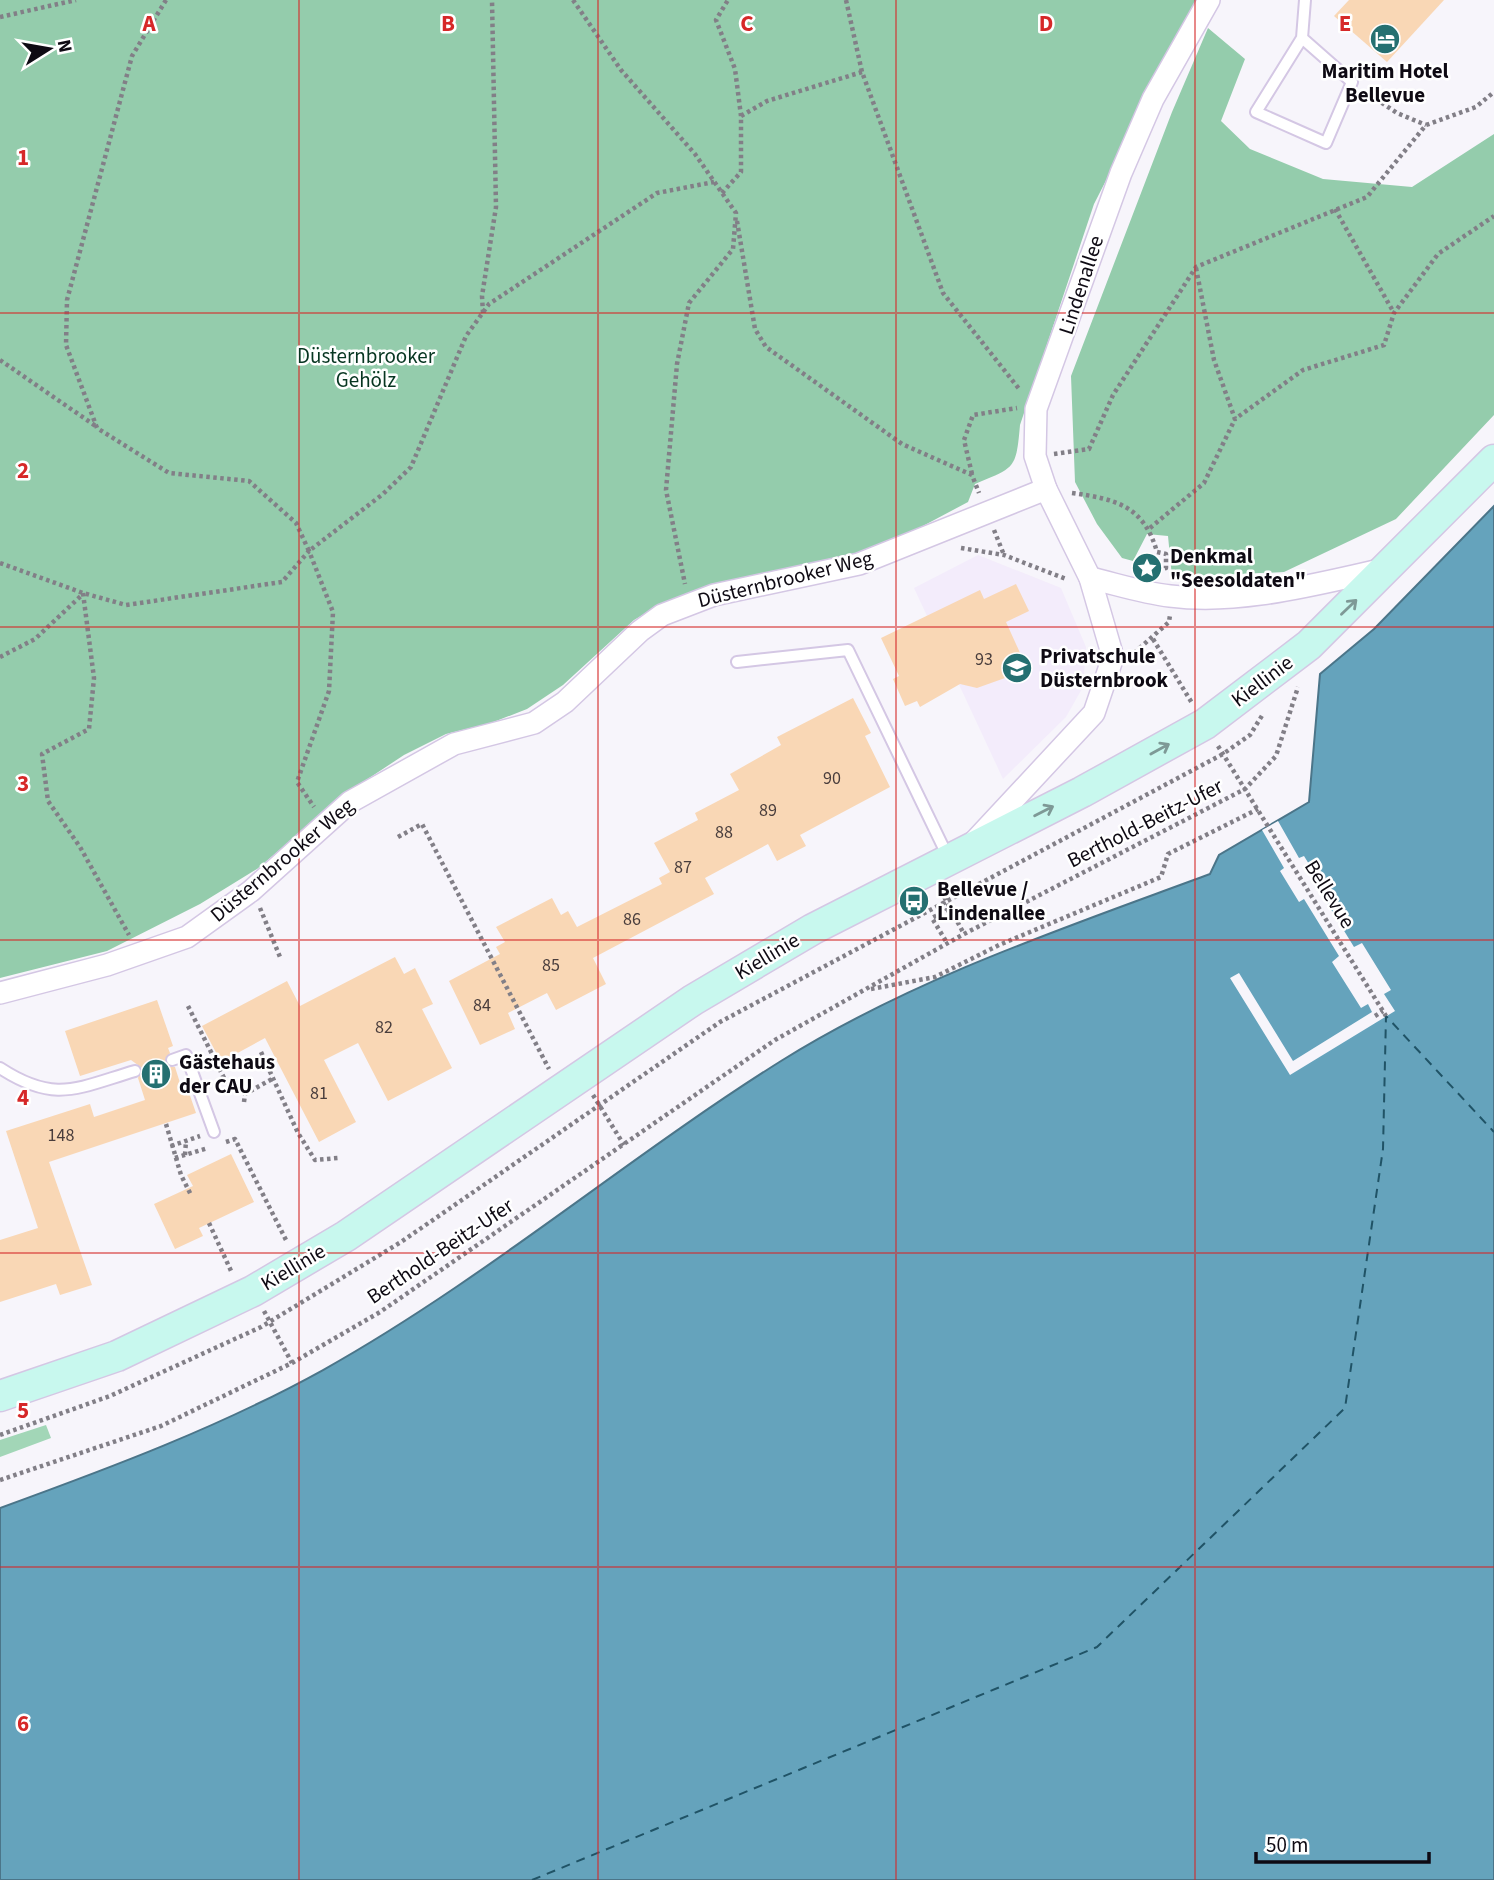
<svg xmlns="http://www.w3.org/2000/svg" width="1494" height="1880" viewBox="0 0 1494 1880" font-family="'Source Sans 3',sans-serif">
  <rect width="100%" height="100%" fill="#f7f5fb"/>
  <path fill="#f3ecfb" d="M 978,555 L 1061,588 L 1086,647 L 1083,687 L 1066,717 L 1003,779 L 914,588 Z"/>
  <path fill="#a2d6b7" d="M 46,1425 L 51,1438 L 0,1457 L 0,1440 Z"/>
  <g fill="#94ccac">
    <path d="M 0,0 L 1198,0 L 1094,204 L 1020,425 C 1016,470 1015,467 975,484 L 968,502 L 921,527 L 850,557 L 702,589 L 667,601 L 634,620 L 563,685 L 527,709 L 491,723 L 446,734 L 404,755 L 351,790 L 257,869 L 200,904 L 107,951 L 0,978 Z"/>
    <path d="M 1208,28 L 1245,59 L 1221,121 L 1250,149 L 1323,179 L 1412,187 L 1494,134 L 1494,415 L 1396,519 L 1284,572 L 1172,577 L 1168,536 L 1147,534 L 1133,561 L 1122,558 L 1097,524 L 1075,482 L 1071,376 L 1172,112 Z"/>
  </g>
  <path fill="#65a3bc" stroke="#4b7589" stroke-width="2" d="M 1494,506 L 1494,1880 L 0,1880 L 0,1508 C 110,1468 220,1427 323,1370 C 484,1280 625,1159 781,1061 C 914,978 1064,928 1210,874 L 1219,855 L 1309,802 L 1320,674 L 1374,629 Z"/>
  <path fill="#f7f5fb" d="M 1278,821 L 1299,858 L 1304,856 L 1323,887 L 1319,890 L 1354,947 L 1362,943 L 1391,990 L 1384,994 L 1395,1011 L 1290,1075 L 1230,978 L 1239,973 L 1293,1061 L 1372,1012 L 1368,1004 L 1361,1008 L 1332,962 L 1339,956 L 1304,899 L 1299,902 L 1280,871 L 1284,868 L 1262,830 Z"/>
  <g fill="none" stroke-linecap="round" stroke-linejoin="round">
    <path stroke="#205366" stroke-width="2" stroke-dasharray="9 7" stroke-linecap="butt" d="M 532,1880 L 1097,1647 L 1345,1408 L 1383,1149 L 1386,1016 L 1494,1132"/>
  </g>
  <g fill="#f9d7b5">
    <path d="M 1349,0 L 1444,0 L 1387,62 L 1334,16 Z"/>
    <path d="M 1016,584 L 1029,611 L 1006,622 L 1021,655 L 1009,660 L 1005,678 L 977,688 L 960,684 L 920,707 L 917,701 L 905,706 L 893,679 L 899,676 L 881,638 L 980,590 L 984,599 Z"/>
    <path d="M 853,698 L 871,733 L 865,736 L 890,787 L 800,835 L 806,846 L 777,861 L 768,844 L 705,878 L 714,894 L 593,958 L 606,984 L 556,1010 L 547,993 L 508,1013 L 515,1029 L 480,1045 L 449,981 L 500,954 L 496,947 L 505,942 L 496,927 L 552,898 L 561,915 L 568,911 L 577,927 L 662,884 L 659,878 L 670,872 L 654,843 L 698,820 L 695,813 L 739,790 L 730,774 L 781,745 L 777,737 Z"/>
    <path d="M 395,957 L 404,974 L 415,968 L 433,1004 L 422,1009 L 452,1068 L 388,1101 L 358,1043 L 324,1060 L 356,1122 L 319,1142 L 265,1038 L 221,1062 L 202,1026 L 287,981 L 300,1006 Z"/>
    <path d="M 157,1000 L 173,1046 L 168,1048 L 170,1053 L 164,1062 L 167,1066 L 175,1067 L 181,1086 L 186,1084 L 196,1113 L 49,1162 L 92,1285 L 60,1295 L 56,1284 L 0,1302 L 0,1240 L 38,1228 L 6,1131 L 90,1104 L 94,1117 L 145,1100 L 138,1078 L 142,1068 L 131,1060 L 80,1076 L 65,1031 Z"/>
    <path d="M 231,1154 L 254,1202 L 199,1228 L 203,1236 L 175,1249 L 154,1204 L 193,1186 L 187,1175 Z"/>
  </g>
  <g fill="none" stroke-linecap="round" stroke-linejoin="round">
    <g stroke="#d4c7e4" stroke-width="14">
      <g id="lane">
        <path d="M 1302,38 L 1352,82 L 1326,143 L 1256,112 L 1302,38 L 1305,0"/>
        <path d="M 737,662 L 848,650 L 949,859"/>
        <path d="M 172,1060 L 186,1055 L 214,1132"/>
        <path d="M 0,1068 C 55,1104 77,1088 135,1071"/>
      </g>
    </g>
    <g stroke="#d4c7e4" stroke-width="24">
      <g id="street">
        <path d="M 1090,578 C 1116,584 1143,593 1170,596 C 1241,605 1315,584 1385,569"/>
        <path d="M 974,842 L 1094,713 L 1113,657 L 1090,578 L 1046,489 L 1035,456 L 1036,409 L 1121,173 L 1153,99 L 1209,0"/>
        <path d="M 0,993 L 107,965 L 187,937 L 251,891 L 350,802 L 454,744 L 534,723 L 565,702 L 640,631 L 662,615 L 714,595 L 859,564 L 1046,489"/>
      </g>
    </g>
    <g stroke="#d4c7e4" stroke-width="33">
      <path id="secondary" d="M 0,1396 L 117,1356 L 253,1291 L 346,1236 L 693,1000 L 813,929 L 1082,792 L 1205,724 L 1309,645 L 1494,460"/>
    </g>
    <g stroke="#827f87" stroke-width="4.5" stroke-dasharray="3.5 3.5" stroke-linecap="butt">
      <path d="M 166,0 L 132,56 L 67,300 L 66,345 L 97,428 L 169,473 L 249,481 L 296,523 L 309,551 L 383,494 L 411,467 L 466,336 L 489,304 L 657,193 L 714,182"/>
      <path d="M 573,0 L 621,70 L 695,154 L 736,213 L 733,249 L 689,303 L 677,364 L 666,490 L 685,584"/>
      <path d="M 846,0 L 862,72 L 943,293 L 1020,390"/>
      <path d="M 0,17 L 76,0"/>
      <path d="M 1364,91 L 1397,113 L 1426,125"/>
      <path d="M 741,116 L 767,101 L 862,72"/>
      <path d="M 722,193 L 741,172 L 741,116 L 735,69 L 716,20 L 728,0"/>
      <path d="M 1335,209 L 1394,313"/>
      <path d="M 737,221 L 755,329 L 766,347 L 902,444 L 972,475 L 979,493"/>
      <path d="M 1196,268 L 1214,360 L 1235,419 L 1303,370 L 1384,345 L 1394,313 L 1438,254 L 1494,216"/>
      <path d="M 483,313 L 482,296 L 496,207 L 492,0"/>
      <path d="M 0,360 L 97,427"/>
      <path d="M 1054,454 L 1089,449 L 1113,395 L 1196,267 L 1367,197 L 1426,125 L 1476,107 L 1494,92"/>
      <path d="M 972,474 L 964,440 L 973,415 L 1017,408"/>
      <path d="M 1072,493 C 1116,499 1144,506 1157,552 L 1166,554 L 1166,568 L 1158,570 L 1159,574"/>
      <path d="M 1150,528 L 1204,483 L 1235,419"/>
      <path d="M 994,530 L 1004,555"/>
      <path d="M 961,548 L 1004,555 L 1066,579"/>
      <path d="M 0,563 L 83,593 L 126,605 L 282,582 L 309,551 L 333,612 L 329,691 L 297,782 L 314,807"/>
      <path d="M 83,593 L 94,678 L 89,729 L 42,754 L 48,801 L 80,847 L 129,935"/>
      <path d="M 1153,639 L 1192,703"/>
      <path d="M 1134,653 L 1169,622 L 1170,615"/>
      <path d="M 0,657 L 35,639 L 83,594"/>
      <path d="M 1218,746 L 1386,1016"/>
      <path d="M 398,837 L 422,824 L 549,1069"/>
      <path d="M 941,891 L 964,934"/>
      <path d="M 943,902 L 947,910 L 932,918 L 947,943"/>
      <path d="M 260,908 L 280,957"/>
      <path d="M 871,989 L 935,977 L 999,945 L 1161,877 L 1168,854 L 1258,809"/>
      <path d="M 188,1006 L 225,1080 L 245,1094"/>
      <path d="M 1375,1016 L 1383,1011"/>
      <path d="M 261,1052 L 298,1133 L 315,1160 L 338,1158"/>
      <path d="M 593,1095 L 624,1145"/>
      <path d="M 244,1102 L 245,1094 L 272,1079"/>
      <path d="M 166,1124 L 181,1175 L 191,1195"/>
      <path d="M 226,1142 L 235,1139 L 287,1242"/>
      <path d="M 171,1146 L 200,1136"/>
      <path d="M 185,1155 L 186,1141"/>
      <path d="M 175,1158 L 208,1148"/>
      <path d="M 209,1223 L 232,1273"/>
      <path d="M 264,1311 L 292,1363"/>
      <path d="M 0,1435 L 110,1396 L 261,1327 L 401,1242 L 720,1022 L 1223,754 L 1250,735 L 1263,714"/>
      <path d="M 0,1480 L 161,1426 L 292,1363 L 380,1312 L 775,1040 L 964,934 L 1245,789 L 1276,756 L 1298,687"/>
    </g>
    <use href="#lane" stroke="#fff" stroke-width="10"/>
    <use href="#street" stroke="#fff" stroke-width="21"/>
    <use href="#secondary" stroke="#c8f8ee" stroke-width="30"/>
  </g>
  <defs><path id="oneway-shaft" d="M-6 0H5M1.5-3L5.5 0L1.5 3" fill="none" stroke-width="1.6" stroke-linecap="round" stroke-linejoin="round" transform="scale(1.75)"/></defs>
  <g stroke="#7e9996">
    <use href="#oneway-shaft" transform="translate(1349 607) rotate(-44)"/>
    <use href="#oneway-shaft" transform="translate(1160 749) rotate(-29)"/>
    <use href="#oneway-shaft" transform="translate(1044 811) rotate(-27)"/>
  </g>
  <path fill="none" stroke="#d62828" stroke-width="2" stroke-opacity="0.55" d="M 299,0 L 299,1880M 598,0 L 598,1880M 896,0 L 896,1880M 1195,0 L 1195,1880M 0,313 L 1494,313M 0,627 L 1494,627M 0,940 L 1494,940M 0,1253 L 1494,1253M 0,1567 L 1494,1567"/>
  <defs>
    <g id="hotel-disc" transform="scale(1.575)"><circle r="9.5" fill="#257071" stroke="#fff"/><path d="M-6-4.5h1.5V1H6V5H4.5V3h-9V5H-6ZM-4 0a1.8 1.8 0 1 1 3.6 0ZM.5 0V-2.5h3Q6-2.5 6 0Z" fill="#fff"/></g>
    <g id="sight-disc" transform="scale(1.575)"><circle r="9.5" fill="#257071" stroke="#fff"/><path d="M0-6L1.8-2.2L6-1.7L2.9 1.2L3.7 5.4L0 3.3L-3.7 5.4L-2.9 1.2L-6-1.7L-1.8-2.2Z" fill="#fff"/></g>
    <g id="school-disc" transform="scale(1.575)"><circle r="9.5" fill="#257071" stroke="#fff"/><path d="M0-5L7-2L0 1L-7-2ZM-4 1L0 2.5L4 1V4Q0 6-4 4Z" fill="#fff"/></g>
    <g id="bus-disc" transform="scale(1.575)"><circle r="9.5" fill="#257071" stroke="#fff"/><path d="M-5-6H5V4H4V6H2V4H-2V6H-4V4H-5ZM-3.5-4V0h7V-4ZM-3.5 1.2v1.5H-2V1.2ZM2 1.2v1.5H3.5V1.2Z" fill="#fff"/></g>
    <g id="building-disc" transform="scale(1.575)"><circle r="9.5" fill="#257071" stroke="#fff"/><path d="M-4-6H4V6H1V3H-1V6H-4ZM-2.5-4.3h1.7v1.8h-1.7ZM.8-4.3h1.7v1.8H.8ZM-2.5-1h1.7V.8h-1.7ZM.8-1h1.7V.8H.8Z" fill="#fff"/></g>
  </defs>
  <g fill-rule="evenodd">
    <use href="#hotel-disc" x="1385" y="39"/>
    <use href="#sight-disc" x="1147" y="568"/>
    <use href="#school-disc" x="1017" y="668"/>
    <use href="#bus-disc" x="914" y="901"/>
    <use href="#building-disc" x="156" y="1074"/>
  </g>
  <g text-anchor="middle" stroke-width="5" stroke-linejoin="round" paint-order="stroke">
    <g font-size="18" fill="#493d3c">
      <text x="984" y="665">93</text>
      <text x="832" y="784">90</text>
      <text x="768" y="816">89</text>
      <text x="724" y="838">88</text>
      <text x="683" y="873">87</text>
      <text x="632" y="925">86</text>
      <text x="551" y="971">85</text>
      <text x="482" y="1011">84</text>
      <text x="384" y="1033">82</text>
      <text x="319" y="1099">81</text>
      <text x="61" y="1141">148</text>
    </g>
    <g font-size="21" font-weight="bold" fill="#0e0a13" stroke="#fff" text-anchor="start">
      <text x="1385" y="78" text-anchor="middle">Maritim Hotel<tspan x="1385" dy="24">Bellevue</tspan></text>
      <text x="1170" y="563">Denkmal<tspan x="1170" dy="24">"Seesoldaten"</tspan></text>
      <text x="1040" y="663">Privatschule<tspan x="1040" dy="24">Düsternbrook</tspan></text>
      <text x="937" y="896">Bellevue /<tspan x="937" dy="24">Lindenallee</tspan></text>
      <text x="179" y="1069">Gästehaus<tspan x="179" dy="24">der CAU</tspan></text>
    </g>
    <g font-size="21" fill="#0e0a13" stroke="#fff">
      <text transform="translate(1081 285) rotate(-72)" y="7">Lindenallee</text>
      <text transform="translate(785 579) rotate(-14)" y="7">Düsternbrooker Weg</text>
      <text transform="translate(1262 681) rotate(-37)" y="7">Kiellinie</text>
      <text transform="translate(1145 823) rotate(-27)" y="7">Berthold-Beitz-Ufer</text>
      <text transform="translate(282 860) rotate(-40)" y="7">Düsternbrooker Weg</text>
      <text transform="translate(1330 894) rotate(58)" y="7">Bellevue</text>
      <text transform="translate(767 956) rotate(-31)" y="7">Kiellinie</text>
      <text transform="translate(440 1251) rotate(-34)" y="7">Berthold-Beitz-Ufer</text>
      <text transform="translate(293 1267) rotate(-31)" y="7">Kiellinie</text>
    </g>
    <g font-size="21" fill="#073621" stroke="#fff">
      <text x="366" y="363">Düsternbrooker<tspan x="366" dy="24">Gehölz</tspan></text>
    </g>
  </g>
  <g font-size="23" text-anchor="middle" font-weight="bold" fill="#d62828" stroke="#fff" stroke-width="5" stroke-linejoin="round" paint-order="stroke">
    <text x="149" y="31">A</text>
    <text x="448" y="31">B</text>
    <text x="747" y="31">C</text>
    <text x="1046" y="31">D</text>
    <text x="1345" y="31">E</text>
    <text x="23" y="165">1</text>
    <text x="23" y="478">2</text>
    <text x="23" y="791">3</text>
    <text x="23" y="1105">4</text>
    <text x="23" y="1418">5</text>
    <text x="23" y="1731">6</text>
  </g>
  <g transform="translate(49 49) rotate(79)" stroke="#ffffff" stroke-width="5" paint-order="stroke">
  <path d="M0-5L12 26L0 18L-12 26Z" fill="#0e0a13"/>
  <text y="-10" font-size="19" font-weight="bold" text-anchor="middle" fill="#0e0a13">N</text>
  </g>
  <path d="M1256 1852v10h173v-10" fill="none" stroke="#0e0a13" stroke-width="3.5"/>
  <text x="1266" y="1852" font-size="21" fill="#0e0a13" stroke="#ffffff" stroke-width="5" paint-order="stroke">50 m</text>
</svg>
